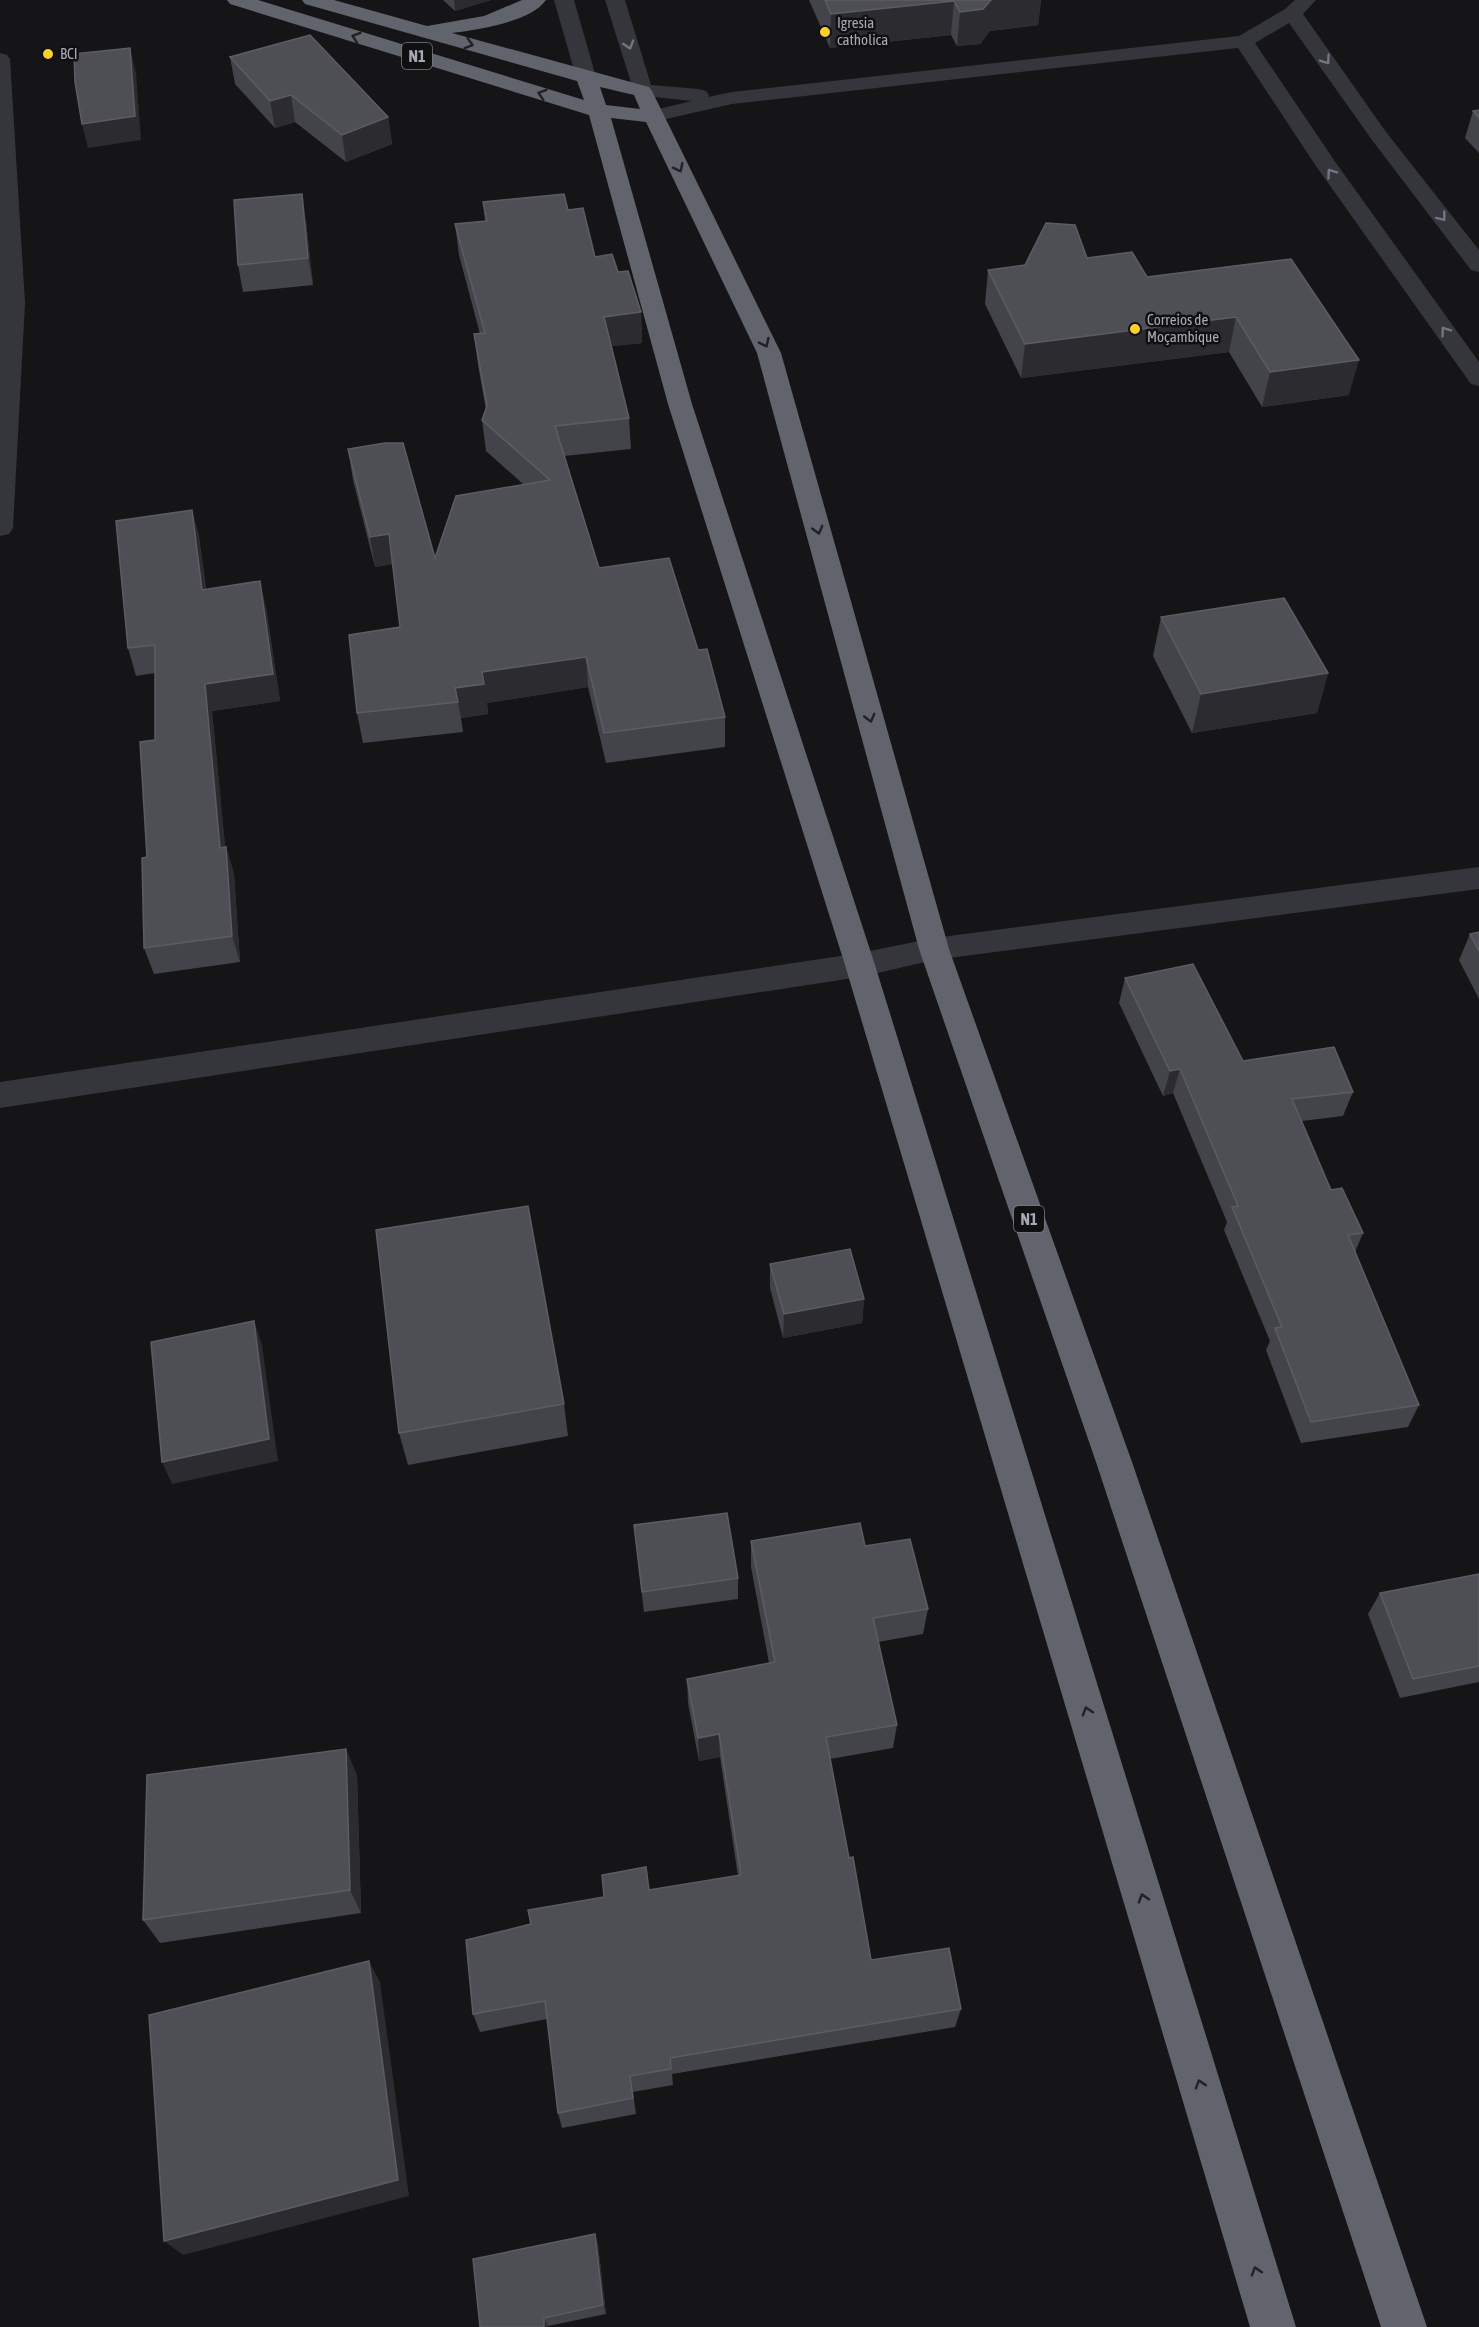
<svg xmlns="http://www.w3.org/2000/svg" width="1479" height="2327" viewBox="0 0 1479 2327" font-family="'Asap Condensed',sans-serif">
  <rect width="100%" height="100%" fill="#151416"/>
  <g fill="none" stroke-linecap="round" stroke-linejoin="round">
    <g fill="#35363c" fill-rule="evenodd">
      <path d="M 554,0 L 574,0 L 596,77 L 593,81 L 586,83 L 579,81 L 576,77 Z"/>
      <path d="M 605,0 L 625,0 L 651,85 L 699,89 L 706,91 L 709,95 L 708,97 L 732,92 L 1239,36 L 1285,9 L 1295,0 L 1316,0 L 1303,14 L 1386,132 L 1479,250 L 1479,272 L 1471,270 L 1372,140 L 1289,23 L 1255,43 L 1336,163 L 1479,362 L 1479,386 L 1471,384 L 1316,166 L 1238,48 L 732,104 L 653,122 L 646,120 L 643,116 L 646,112 L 692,101 L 635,95 Z"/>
      <path d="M 0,53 L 7,55 L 10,59 L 25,303 L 13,528 L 9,534 L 0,536 Z"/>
      <path d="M 1479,867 L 1479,889 L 934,960 L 860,977 L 0,1108 L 0,1082 L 860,953 L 934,938 Z"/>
    </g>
    <path fill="#61636d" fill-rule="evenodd" d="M 227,0 L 258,0 L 584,100 L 577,81 L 305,4 L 302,0 L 334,0 L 427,26 L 484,16 L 522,0 L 546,0 C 531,22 477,30 452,33 L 649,87 L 652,91 L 781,353 L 949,949 L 1132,1462 L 1427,2327 L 1381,2327 L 1096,1462 L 919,949 L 757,353 L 646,122 L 611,118 L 692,404 L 875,965 L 1296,2327 L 1250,2327 L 845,965 L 668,404 L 589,115 L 230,4 ZM 600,87 L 634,95 L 640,109 L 606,105 Z"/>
  </g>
  <g fill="#434449">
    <path d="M 443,0 L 491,0 L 455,11 Z"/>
    <path d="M 809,0 L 1041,0 L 1038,25 L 990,31 L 980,44 L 957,46 L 951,35 L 830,48 Z"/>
    <path d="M 230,57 L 388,117 L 392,144 L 346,162 L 295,122 L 275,128 L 235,84 Z"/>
    <path d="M 1479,110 L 1479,153 L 1465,138 L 1473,111 Z"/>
    <path d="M 483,202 L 568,210 L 595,257 L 618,272 L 641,312 L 642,343 L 612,346 L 629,418 L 631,449 L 564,456 L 599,568 L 698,650 L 725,717 L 725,747 L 606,763 L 588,687 L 487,703 L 488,714 L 461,718 L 463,732 L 363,743 L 357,713 L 400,627 L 393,564 L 375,567 L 353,480 L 348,449 L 435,558 L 523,484 L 486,451 L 482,420 L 486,410 L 478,365 L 474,334 L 480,334 L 459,255 L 455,224 L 485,221 Z"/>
    <path d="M 306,221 L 313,285 L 243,292 L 238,265 Z"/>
    <path d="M 1087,258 L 1147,277 L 1291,259 L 1349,395 L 1262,407 L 1229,352 L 1021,378 L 985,304 L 988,270 Z"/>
    <path d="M 192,510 L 199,537 L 206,589 L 266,608 L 280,701 L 212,711 L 225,847 L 226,847 L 234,874 L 240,962 L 154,974 L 144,948 L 147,857 L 155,740 L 155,673 L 136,676 L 128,648 Z"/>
    <path d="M 1161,617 L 1328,673 L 1317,713 L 1192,733 L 1153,656 Z"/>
    <path d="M 1479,932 L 1479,999 L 1459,960 L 1470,934 Z"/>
    <path d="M 1125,978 L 1243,1061 L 1353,1092 L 1343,1116 L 1302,1121 L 1331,1190 L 1363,1233 L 1355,1252 L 1419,1405 L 1408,1427 L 1301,1443 L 1266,1350 L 1270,1341 L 1224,1230 L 1227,1222 L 1173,1093 L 1163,1096 L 1119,1003 Z"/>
    <path d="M 770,1264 L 864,1299 L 862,1323 L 783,1338 L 770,1288 Z"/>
    <path d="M 564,1404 L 568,1436 L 408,1465 L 399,1433 Z"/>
    <path d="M 634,1525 L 738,1578 L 738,1599 L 644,1612 Z"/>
    <path d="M 751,1541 L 865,1546 L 928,1609 L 923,1634 L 878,1642 L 897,1725 L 893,1748 L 830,1759 L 849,1858 L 871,1960 L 961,2009 L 955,2027 L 672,2074 L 673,2085 L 633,2092 L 636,2114 L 562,2128 L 558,2113 L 547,2019 L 480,2032 L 473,2014 L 531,1924 L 649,1890 L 738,1876 L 720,1757 L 699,1761 L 688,1703 L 687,1679 L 769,1663 L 751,1567 Z"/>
    <path d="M 1479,1574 L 1479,1682 L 1400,1698 L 1368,1614 L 1380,1593 Z"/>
    <path d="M 357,1775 L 361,1913 L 160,1943 L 143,1920 Z"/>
    <path d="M 595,2234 L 598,2244 L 606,2314 L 548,2326 L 480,2327 Z"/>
  </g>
  <g fill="#2c2c30">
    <path d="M 454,0 L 491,0 L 455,11 Z"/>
    <path d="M 991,0 L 1041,0 L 1038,25 L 990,31 L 980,44 L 957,46 L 960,12 Z"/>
    <path d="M 954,1 L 951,35 L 830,48 L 831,14 Z"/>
    <path d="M 130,48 L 136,73 L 141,140 L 88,148 L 82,124 Z"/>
    <path d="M 291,95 L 295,122 L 275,128 L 270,101 Z"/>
    <path d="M 388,117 L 392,144 L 346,162 L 342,135 Z"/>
    <path d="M 302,194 L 306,221 L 313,285 L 308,258 Z"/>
    <path d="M 641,312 L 642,343 L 606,347 L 604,317 Z"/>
    <path d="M 1236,317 L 1229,352 L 1021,378 L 1025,344 Z"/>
    <path d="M 1359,360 L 1349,395 L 1262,407 L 1270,372 Z"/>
    <path d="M 192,510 L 199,537 L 209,617 L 202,590 Z"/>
    <path d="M 389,534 L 394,564 L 375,567 L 370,537 Z"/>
    <path d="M 260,581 L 266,608 L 280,701 L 212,711 L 228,874 L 220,848 L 205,684 Z"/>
    <path d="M 586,657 L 588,687 L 487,703 L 488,714 L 461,718 L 455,688 L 482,672 Z"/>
    <path d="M 1328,673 L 1317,713 L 1192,733 L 1201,694 Z"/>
    <path d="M 226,847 L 234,874 L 240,962 L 232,936 Z"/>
    <path d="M 1180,1069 L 1173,1093 L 1163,1096 L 1170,1071 Z"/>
    <path d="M 864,1299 L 862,1323 L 783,1338 L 784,1314 Z"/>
    <path d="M 254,1321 L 262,1345 L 278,1461 L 172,1484 L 162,1462 Z"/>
    <path d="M 719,1734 L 720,1757 L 699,1761 L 698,1738 Z"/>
    <path d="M 346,1749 L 357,1775 L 361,1913 L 350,1890 Z"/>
    <path d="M 369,1961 L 380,1982 L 409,2196 L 183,2255 L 164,2241 Z"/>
    <path d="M 595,2234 L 598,2244 L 606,2314 L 603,2305 Z"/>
    <path d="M 544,2318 L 548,2327 L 544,2327 Z"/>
  </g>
  <g fill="#4e4f55" stroke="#5c5d64" stroke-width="1.5">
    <path d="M 825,0 L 991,0 L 983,9 L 960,12 L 954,1 L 831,14 Z"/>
    <path d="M 310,35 L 388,117 L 342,135 L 291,95 L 270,101 L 230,57 Z"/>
    <path d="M 130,48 L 135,116 L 82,124 L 75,82 L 74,54 Z"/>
    <path d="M 1479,110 L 1479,118 L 1473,111 Z"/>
    <path d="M 302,194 L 308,258 L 238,265 L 234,200 Z"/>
    <path d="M 564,194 L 568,210 L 583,208 L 595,257 L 612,254 L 618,272 L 628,271 L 641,312 L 604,317 L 629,418 L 555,426 L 599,568 L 669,558 L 698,650 L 707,649 L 725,717 L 604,733 L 586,657 L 482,672 L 484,684 L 455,688 L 458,702 L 357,713 L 349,635 L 400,627 L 389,534 L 370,537 L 348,449 L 385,443 L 403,443 L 435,558 L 456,496 L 550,480 L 482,420 L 487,406 L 474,334 L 485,333 L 455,224 L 487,221 L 483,202 Z"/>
    <path d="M 1046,223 L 1075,225 L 1087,258 L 1132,252 L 1147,277 L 1291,259 L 1359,360 L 1270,372 L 1236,317 L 1025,344 L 988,270 L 1025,265 Z"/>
    <path d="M 192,510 L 202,590 L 260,581 L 273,674 L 205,684 L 220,848 L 226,847 L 232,936 L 144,948 L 142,858 L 147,857 L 140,742 L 155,740 L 155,645 L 128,648 L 116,521 Z"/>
    <path d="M 1284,598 L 1328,673 L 1201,694 L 1161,617 Z"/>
    <path d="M 1479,932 L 1479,951 L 1470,934 Z"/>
    <path d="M 1193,964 L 1243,1061 L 1334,1047 L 1353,1092 L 1292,1099 L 1331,1190 L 1342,1188 L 1363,1233 L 1348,1235 L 1419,1405 L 1311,1422 L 1275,1328 L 1282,1327 L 1232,1207 L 1238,1206 L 1180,1069 L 1170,1071 L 1125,978 Z"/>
    <path d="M 528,1206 L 564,1404 L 399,1433 L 376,1230 Z"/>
    <path d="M 850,1249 L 864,1299 L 784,1314 L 770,1264 Z"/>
    <path d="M 254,1321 L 269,1439 L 162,1462 L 151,1342 Z"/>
    <path d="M 727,1513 L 738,1578 L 642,1592 L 634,1525 Z"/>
    <path d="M 860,1523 L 865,1546 L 910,1539 L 928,1609 L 873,1618 L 897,1725 L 826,1737 L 849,1858 L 853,1857 L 871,1960 L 949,1948 L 961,2009 L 670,2058 L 671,2069 L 630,2076 L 633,2098 L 558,2113 L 545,2001 L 473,2014 L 466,1940 L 531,1924 L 528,1910 L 604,1897 L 602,1875 L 646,1867 L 649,1890 L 741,1875 L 719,1734 L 698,1738 L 687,1679 L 775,1662 L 751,1541 Z"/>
    <path d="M 1479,1574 L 1479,1666 L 1413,1679 L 1380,1593 Z"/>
    <path d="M 346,1749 L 350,1890 L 143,1920 L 147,1775 Z"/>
    <path d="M 369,1961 L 398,2180 L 164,2241 L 149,2015 Z"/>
    <path d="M 595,2234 L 603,2305 L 544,2318 L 544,2327 L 480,2327 L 473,2259 Z"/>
  </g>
  <defs><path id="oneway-chevron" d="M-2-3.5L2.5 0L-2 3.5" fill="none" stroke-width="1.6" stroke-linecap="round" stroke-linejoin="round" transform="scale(1.5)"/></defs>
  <g stroke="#202123">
    <use href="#oneway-chevron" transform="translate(356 37) rotate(-163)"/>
    <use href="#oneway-chevron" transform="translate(469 44) rotate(16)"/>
    <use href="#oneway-chevron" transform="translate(542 94) rotate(-163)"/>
    <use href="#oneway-chevron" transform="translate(679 168) rotate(63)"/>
    <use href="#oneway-chevron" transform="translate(765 343) rotate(64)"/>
    <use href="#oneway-chevron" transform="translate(818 530) rotate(75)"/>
    <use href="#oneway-chevron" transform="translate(870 718) rotate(75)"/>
    <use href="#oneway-chevron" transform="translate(1087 1711) rotate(-107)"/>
    <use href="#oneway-chevron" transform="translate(1143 1898) rotate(-107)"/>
    <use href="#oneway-chevron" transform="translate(1200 2084) rotate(-107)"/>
    <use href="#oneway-chevron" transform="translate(1256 2271) rotate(-107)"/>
  </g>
  <g stroke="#737580">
    <use href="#oneway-chevron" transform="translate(629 45) rotate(73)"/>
    <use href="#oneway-chevron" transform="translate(1326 60) rotate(55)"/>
    <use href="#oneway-chevron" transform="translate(1331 173) rotate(-125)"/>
    <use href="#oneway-chevron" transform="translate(1442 217) rotate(52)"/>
    <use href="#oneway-chevron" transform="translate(1445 331) rotate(-126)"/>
  </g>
  <g fill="#f8cf2b" stroke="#101011" stroke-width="2">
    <circle cx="825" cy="32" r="6"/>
    <circle cx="48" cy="54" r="6"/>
    <circle cx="1135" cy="329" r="6"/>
  </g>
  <g text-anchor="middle" stroke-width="5" stroke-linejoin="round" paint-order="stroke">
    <g font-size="15" fill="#a6a9b7" stroke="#101011" text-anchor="start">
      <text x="837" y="28">Igresia<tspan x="837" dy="17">catholica</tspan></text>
      <text x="60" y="59">BCI</text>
      <text x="1147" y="325">Correios de<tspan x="1147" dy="17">Moçambique</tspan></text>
    </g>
    <g fill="#101011" stroke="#797b85" stroke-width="1.5">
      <rect x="402" y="43" width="30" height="26" rx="4.5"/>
      <rect x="1014" y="1206" width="30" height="26" rx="4.5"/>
    </g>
    <g font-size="16" font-weight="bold" fill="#a6a9b7">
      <text x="417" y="62">N1</text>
      <text x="1029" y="1225">N1</text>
    </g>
  </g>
</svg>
